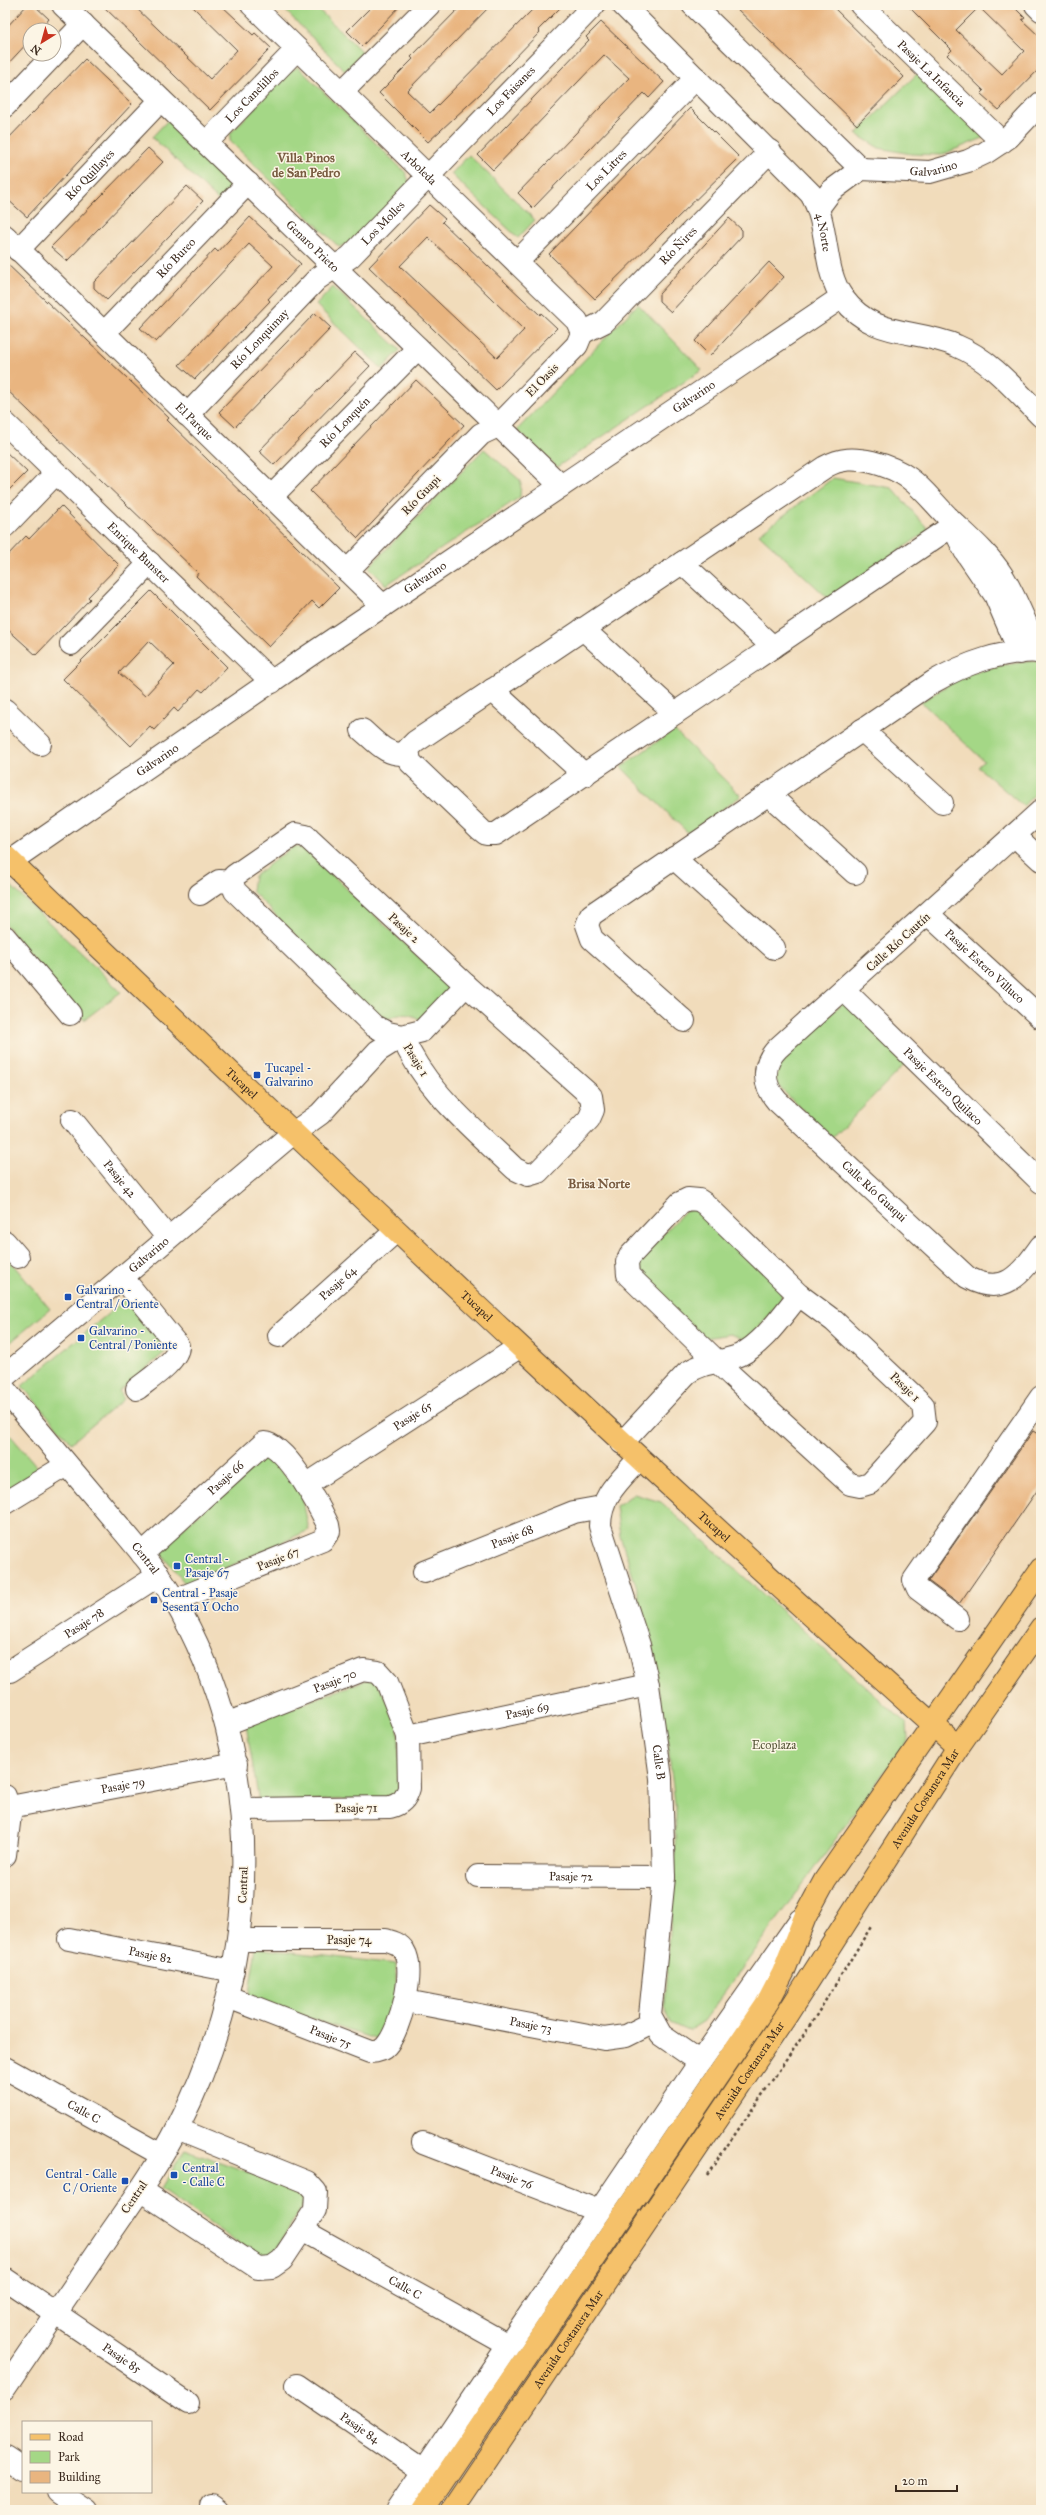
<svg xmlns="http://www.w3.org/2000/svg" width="1046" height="2515" viewBox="0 0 1046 2515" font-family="'IM FELL Great Primer',serif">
  <rect width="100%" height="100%" fill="#fcf5e5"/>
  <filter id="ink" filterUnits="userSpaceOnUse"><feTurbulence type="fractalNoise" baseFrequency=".025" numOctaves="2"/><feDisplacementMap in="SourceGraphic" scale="8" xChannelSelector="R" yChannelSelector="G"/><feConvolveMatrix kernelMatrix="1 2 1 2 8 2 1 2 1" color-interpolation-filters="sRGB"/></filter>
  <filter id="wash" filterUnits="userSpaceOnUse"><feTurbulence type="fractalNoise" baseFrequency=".012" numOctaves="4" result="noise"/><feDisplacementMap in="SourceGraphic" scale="16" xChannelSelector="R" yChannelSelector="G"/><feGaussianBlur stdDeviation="0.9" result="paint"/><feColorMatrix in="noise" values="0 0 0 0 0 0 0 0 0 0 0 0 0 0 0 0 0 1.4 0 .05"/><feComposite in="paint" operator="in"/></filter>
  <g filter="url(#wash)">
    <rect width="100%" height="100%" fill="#f1dcbb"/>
    <g fill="#a4d786" stroke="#708052">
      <path d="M 280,5 L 314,5 L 363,53 L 345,71 Z"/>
      <path d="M 298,67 L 406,173 L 410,185 L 349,243 L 339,247 L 230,141 L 230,134 L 288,72 Z"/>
      <path d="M 919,72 L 988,136 L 941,155 L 911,154 L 879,148 L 856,134 Z"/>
      <path d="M 170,118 L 236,183 L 219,201 L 152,137 Z"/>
      <path d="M 469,155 L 535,220 L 518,238 L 451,174 Z"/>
      <path d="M 333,287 L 400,350 L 382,369 L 316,305 Z"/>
      <path d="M 638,304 L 702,370 L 557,467 L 517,430 Z"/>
      <path d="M 484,449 L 521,481 L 520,497 L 386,585 L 369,567 Z"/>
      <path d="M 833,478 L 892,488 L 929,530 L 829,599 L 759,534 Z"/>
      <path d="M 1041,660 L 1041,788 L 1023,806 L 978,767 L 984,761 L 921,702 L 966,674 L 1003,665 Z"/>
      <path d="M 674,730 L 741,796 L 688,833 L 621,767 Z"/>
      <path d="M 294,846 L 305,849 L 448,985 L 447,995 L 422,1021 C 406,1010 397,1014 381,1023 L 252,891 L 254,876 Z"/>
      <path d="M 11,886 L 121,992 L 84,1020 L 5,924 L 5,890 Z"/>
      <path d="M 844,1002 L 907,1062 L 832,1138 L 780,1088 L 776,1080 L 780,1063 L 795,1045 Z"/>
      <path d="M 698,1208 L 780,1285 L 782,1300 L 747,1341 L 730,1334 L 705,1338 L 636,1275 L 637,1262 L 686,1210 Z"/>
      <path d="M 5,1255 L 50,1309 L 5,1347 Z"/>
      <path d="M 128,1297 L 170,1348 L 119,1391 L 124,1399 L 71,1443 L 22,1386 Z"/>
      <path d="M 5,1429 L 39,1469 L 5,1491 Z"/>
      <path d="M 267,1456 L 301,1491 L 309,1530 L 187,1586 L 158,1549 Z"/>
      <path d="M 634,1494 L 661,1502 L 907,1724 L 908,1739 L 704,2021 L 688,2031 L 670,2023 L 664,2006 L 674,1884 L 676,1812 L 667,1737 L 653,1662 L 639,1595 L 620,1536 L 616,1506 Z"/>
      <path d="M 369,1679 L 376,1680 L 398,1721 L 400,1797 L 259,1803 L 246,1725 Z"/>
      <path d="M 256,1948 L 396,1964 L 396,1993 L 382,2041 L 248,1999 Z"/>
      <path d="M 185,2149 L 296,2190 L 305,2199 L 303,2206 L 273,2254 L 263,2257 L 248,2250 L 161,2189 Z"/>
    </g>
    <g id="blocks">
      <g fill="#e9b580" fill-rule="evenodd">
        <path d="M 27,5 L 34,5 L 49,19 L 40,30 L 30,30 L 30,40 L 5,67 L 5,29 Z"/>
        <path d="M 102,5 L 133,5 L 210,79 L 237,50 L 191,5 L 221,5 L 253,35 L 255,33 L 271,48 L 210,110 Z"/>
        <path d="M 373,5 L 401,5 L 362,46 L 347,31 Z"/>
        <path d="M 462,5 L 491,5 L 407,91 L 430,113 L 537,5 L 563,5 L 538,30 L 540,32 L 480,94 L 428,142 L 379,93 L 413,59 L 411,57 Z"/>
        <path d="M 733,5 L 831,5 L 904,77 L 857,125 Z"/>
        <path d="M 907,5 L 1012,5 L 1025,18 L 1022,20 L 1039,36 L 1041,33 L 1041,67 L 999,110 L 981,94 L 984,91 L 947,55 L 952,50 ZM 979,7 L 1024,51 L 1002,74 L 956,30 Z"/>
        <path d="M 601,22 L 664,82 L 649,98 L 644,93 L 533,208 L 518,193 L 629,78 L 604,55 L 493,170 L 478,155 L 589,40 L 586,37 Z"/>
        <path d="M 85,59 L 132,104 L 27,217 L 5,197 L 5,142 Z"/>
        <path d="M 690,108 L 739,157 L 595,299 L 549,254 Z"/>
        <path d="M 148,148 L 163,162 L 67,261 L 51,247 Z"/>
        <path d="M 187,186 L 203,201 L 107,300 L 94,288 L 94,282 Z"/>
        <path d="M 429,205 L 445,219 L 442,222 L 488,266 L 540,315 L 541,313 L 557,328 L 496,390 L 369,267 ZM 428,237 L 524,330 L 497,358 L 400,266 Z"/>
        <path d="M 250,217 L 301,264 L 268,299 L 270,301 L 195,379 L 179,365 L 273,266 L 249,244 L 156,342 L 140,328 L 215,249 L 218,252 Z"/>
        <path d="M 729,218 L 742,230 L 742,236 L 671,312 L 659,301 L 659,294 Z"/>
        <path d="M 5,262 L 169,418 L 167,420 L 339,588 L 319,608 L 312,601 L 269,647 L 196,576 L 198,573 L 5,388 Z"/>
        <path d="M 769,262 L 784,277 L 710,356 L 695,341 Z"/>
        <path d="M 315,313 L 331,328 L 235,427 L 219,412 Z"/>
        <path d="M 355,352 L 370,366 L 274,465 L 259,451 Z"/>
        <path d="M 416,380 L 464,425 L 358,538 L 310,491 Z"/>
        <path d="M 5,451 L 27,472 L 5,494 Z"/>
        <path d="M 61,506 L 119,565 L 88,597 L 90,599 L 36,655 L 5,627 L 5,558 L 26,536 L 29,539 Z"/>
        <path d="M 151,591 L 227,667 L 203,692 L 199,689 L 178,712 L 174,708 L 154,730 L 150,726 L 131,746 L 63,679 ZM 149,641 L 174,665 L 145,696 L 119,673 Z"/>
        <path d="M 1033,1431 L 1041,1436 L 1041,1485 L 959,1604 L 928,1581 Z"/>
      </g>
    </g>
  </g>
  <g filter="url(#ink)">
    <use href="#blocks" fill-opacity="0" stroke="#564536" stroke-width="1"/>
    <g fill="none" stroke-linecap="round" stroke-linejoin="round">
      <g stroke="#564536" stroke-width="24">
        <g id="minor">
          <path id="s1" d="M 63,5 L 561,486"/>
          <path id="s2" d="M 252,5 L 577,321 L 582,333 L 577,345 L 498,426 L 481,434 L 347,571"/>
          <path id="s3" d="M 623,5 L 811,194 C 830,226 822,270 843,298 C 873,339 916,328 957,346 C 991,360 1016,391 1041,416"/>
          <path d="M 693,5 L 861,169"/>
          <path id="s4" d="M 861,5 L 1002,142"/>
          <path d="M 1036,5 L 1041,10"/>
          <path d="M 342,92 L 429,5"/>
          <path d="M 5,106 L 83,24"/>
          <path id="s5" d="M 206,143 L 297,49"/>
          <path id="s6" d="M 819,207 L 831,191 L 861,169 L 930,172 L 968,161 L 985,153 L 1009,137 L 1041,103"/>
          <path id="s7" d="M 5,236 L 383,606"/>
          <path id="s8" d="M 18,250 L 161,100"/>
          <path id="s9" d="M 517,262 L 696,78"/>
          <path id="s10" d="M 104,333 L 248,183"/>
          <path id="s11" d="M 582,333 L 604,322 L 770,151"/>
          <path id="s12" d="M 187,415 L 317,279 L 350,257 L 594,5"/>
          <path id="s13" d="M 5,423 L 272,682"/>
          <path id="s14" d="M 271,497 L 418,348"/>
          <path d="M 955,524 L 496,834 L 486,834 L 481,830 L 410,762 L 408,749 L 415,742 L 825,467 C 841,458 854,458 872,462 C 917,473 924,495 955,524 C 972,540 989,555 1002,575 C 1017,599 1027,626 1038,652"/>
          <path d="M 5,526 L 56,473"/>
          <path d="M 957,535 L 965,551 L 995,595 L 1020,653"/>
          <path d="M 682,563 L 773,647"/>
          <path d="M 583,629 L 675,713"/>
          <path d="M 71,644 L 150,563"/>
          <path d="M 492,690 L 585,775"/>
          <path d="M 5,710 L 40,744"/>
          <path d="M 362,730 C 375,741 388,758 407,753"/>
          <path d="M 862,730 L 942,803"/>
          <path d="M 768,794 L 855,873"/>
          <path id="s15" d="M 1041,811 L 778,1048 C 762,1064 762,1084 777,1101 L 967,1277 C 1004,1298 1021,1274 1041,1246"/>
          <path d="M 295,834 L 306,836 L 310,840 L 466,985 L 591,1096 L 593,1110 L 589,1119 L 538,1172 L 528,1175 L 515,1169 C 474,1129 424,1090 402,1036 L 388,1033 L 374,1026 L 235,891 L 232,882 L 234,876 Z"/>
          <path d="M 1014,835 L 1041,860"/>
          <path d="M 674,858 L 774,948"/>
          <path id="s16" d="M 5,865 L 307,657 L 842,297"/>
          <path d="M 200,894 L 219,881 L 232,882"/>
          <path id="s17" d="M 928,914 L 1041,1018"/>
          <path d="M 5,937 L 70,1014"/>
          <path id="s18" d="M 844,990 L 1041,1182"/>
          <path d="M 684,1021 L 592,939 L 587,925 L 591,915 L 933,682 C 964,664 1004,649 1041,652"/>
          <path id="s19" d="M 72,1120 L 168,1238"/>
          <path d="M 688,1199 L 699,1200 L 705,1204 L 799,1295 L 834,1321 L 923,1405 L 925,1422 L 870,1483 L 860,1486 L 850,1484 L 732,1376 L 628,1275 L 627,1262 L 630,1256 L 680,1203 Z"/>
          <path d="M 5,1242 L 18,1257"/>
          <path d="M 122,1277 L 178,1346 C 179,1360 148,1380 137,1389"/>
          <path id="s20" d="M 279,1336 L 396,1231"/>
          <path id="s21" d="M 5,1376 L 292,1134 L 320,1114 L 378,1051 L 402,1036 L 422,1031 L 466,985"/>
          <path id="s22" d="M 5,1390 C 38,1430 71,1469 104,1508 C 128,1537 154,1565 173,1598 C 269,1761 263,1962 178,2127 C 158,2166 132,2202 107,2238 C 73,2288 39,2338 5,2388"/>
          <path d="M 622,1443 L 687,1373 C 704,1361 722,1363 740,1355 C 764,1343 782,1315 799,1295"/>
          <path id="s23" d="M 639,1459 C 620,1480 600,1496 600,1526 L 639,1645 L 648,1685 L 661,1778 L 664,1877 L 650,2015 L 661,2035 L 700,2062"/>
          <path id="s24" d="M 306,1485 L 519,1347"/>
          <path d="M 5,1503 L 67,1465"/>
          <path id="s25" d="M 142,1554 L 264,1443 C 286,1444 319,1506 328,1525 L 329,1531 L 323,1540 L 175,1600"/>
          <path id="s26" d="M 424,1572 L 574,1512 L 602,1507"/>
          <path d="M 958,1619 L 918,1589 L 914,1580 L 1041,1397"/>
          <path id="s27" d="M 10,1671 L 159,1575"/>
          <path id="s28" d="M 226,1724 L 363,1670 L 378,1672 L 387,1682 L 408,1736 L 409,1788 C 406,1799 401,1804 390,1807 L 241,1809"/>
          <path id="s29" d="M 408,1736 L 648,1685"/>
          <path d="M 5,1796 L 10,1815 L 5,1855"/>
          <path id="s30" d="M 10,1807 L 236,1764"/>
          <path id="s31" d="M 478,1876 L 664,1877"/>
          <path id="s32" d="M 69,1939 L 233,1971"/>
          <path id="s33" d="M 228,1997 L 370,2052 C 376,2052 382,2051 386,2046 C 401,2029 416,1970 404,1951 C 400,1944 393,1942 386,1940 L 239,1940"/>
          <path id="s34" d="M 406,2001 L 604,2039 L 626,2036 L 652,2023"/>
          <path id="s35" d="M 5,2068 L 162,2155"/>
          <path id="s36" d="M 423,2143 L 599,2211"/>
          <path d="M 140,2190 L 258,2268 L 272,2267 L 282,2260 L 315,2210 L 316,2192 L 307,2182 L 177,2129"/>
          <path id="s37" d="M 302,2230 L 508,2345"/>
          <path id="s38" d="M 5,2279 L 188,2403"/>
          <path id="s39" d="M 297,2385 L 423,2471"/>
          <path d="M 5,2457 L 23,2469"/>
          <path d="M 58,2492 L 85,2510"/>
          <path d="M 212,2506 L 217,2510"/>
          <path d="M 397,2510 L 700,2062 L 800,1920"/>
        </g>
      </g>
      <g stroke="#564536" stroke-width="24">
        <g id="major">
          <path id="s40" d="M 5,856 C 318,1158 633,1458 958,1747"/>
          <path d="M 423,2510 L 769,2000 L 783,1973 L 805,1917 L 825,1880 L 1041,1569"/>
          <path id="s41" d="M 453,2510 L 786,2016 L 958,1747 L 1041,1628"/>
        </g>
      </g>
      <path stroke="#564536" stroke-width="2.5" stroke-dasharray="3 3" stroke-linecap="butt" d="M 707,2175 L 811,2024 L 872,1925"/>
      <use href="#minor" stroke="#fff" stroke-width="22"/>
      <use href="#major" stroke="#f5c16b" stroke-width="22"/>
    </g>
  </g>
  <g fill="#1a4fb4" stroke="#fcf5e5" stroke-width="1.5">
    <rect x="253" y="1071" width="8" height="8" rx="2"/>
    <rect x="64" y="1293" width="8" height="8" rx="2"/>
    <rect x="77" y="1334" width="8" height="8" rx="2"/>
    <rect x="173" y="1562" width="8" height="8" rx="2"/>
    <rect x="150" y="1596" width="8" height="8" rx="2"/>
    <rect x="170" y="2171" width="8" height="8" rx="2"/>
    <rect x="121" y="2177" width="8" height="8" rx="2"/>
  </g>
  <g text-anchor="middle" stroke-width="3" stroke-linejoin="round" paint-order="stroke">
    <g font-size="12" fill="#3b2a1e" stroke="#fcf5e5">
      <text dy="4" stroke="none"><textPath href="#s4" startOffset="98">Pasaje La Infancia</textPath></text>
      <text dy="4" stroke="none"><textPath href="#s12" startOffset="459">Los Faisanes</textPath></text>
      <text dy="4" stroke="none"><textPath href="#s5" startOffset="66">Los Canelillos</textPath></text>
      <text dy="4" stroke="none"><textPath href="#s2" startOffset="233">Arboleda</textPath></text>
      <text dy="4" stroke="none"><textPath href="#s6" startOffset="130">Galvarino</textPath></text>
      <text dy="4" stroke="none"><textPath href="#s9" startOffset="128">Los Litres</textPath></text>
      <text dy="4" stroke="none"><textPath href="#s8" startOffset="104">Río Quillayes</textPath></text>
      <text dy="4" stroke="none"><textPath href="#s12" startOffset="275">Los Molles</textPath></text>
      <text dy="4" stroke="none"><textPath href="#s3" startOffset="307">4 Norte</textPath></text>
      <text dy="4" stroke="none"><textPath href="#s1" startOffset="347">Genaro Prieto</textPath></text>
      <text dy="4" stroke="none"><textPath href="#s11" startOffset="131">Río Ñires</textPath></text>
      <text dy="4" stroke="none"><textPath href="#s10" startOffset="104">Río Bureo</textPath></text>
      <text dy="4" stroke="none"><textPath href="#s12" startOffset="105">Río Lonquimay</textPath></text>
      <text transform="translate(542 380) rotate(-46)" y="4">El Oasis</text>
      <text dy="4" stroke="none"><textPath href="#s16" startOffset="833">Galvarino</textPath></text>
      <text dy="4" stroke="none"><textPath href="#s7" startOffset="265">El Parque</textPath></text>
      <text dy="4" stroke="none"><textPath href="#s14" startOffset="105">Río Lonquén</textPath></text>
      <text transform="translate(421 495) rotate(-46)" y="4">Río Guapi</text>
      <text dy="4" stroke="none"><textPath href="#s13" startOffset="186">Enrique Bunster</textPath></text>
      <text dy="4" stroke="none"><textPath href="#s16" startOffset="509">Galvarino</textPath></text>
      <text dy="4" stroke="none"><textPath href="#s16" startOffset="185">Galvarino</textPath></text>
      <text transform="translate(404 928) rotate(43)" y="4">Pasaje 2</text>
      <text transform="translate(898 942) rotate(-42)" y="4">Calle Río Cautín</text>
      <text dy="4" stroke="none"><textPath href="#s17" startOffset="77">Pasaje Estero Villuco</textPath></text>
      <text transform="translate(416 1060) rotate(58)" y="4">Pasaje 1</text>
      <text dy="4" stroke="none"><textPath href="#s40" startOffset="328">Tucapel</textPath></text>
      <text dy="4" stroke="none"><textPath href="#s18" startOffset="138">Pasaje Estero Quilaco</textPath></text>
      <text dy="4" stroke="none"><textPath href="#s19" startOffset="76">Pasaje 42</textPath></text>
      <text dy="4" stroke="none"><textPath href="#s15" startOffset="546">Calle Río Guaqui</textPath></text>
      <text dy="4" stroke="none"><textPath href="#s21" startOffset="188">Galvarino</textPath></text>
      <text dy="4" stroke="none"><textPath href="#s20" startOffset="79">Pasaje 64</textPath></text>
      <text dy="4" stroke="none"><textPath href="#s40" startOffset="652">Tucapel</textPath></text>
      <text transform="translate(905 1387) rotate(44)" y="4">Pasaje 1</text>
      <text dy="4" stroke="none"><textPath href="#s24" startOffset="127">Pasaje 65</textPath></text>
      <text dy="4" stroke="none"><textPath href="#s25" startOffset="113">Pasaje 66</textPath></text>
      <text dy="4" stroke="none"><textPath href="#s40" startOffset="976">Tucapel</textPath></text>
      <text dy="4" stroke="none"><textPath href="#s26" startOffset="95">Pasaje 68</textPath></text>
      <text dy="4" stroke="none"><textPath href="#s22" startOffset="219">Central</textPath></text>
      <text transform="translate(278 1559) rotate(-22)" y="4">Pasaje 67</text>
      <text dy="4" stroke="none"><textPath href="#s27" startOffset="88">Pasaje 78</textPath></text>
      <text dy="4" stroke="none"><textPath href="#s28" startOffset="117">Pasaje 70</textPath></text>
      <text dy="4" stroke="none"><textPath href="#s29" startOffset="122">Pasaje 69</textPath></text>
      <text dy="4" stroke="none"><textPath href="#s23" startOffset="324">Calle B</textPath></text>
      <text dy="4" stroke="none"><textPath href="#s30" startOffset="115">Pasaje 79</textPath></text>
      <text dy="4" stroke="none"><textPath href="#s41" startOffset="854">Avenida Costanera Mar</textPath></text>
      <text transform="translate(356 1808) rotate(-1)" y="4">Pasaje 71</text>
      <text dy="4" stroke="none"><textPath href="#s31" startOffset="93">Pasaje 72</textPath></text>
      <text transform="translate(243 1885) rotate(-88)" y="4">Central</text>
      <text x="349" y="1944">Pasaje 74</text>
      <text dy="4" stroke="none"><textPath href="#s32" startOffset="83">Pasaje 82</textPath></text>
      <text dy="4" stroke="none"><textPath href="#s34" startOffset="127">Pasaje 73</textPath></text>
      <text dy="4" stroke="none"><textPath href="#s33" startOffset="110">Pasaje 75</textPath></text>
      <text dy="4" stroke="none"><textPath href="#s41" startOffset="530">Avenida Costanera Mar</textPath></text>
      <text dy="4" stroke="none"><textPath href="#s35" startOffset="90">Calle C</textPath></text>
      <text dy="4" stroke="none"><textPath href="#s36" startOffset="95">Pasaje 76</textPath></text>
      <text transform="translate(134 2197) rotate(-56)" y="4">Central</text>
      <text dy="4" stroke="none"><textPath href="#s37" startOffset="118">Calle C</textPath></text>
      <text dy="4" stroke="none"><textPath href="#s41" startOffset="206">Avenida Costanera Mar</textPath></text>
      <text dy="4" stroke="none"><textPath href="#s38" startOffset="141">Pasaje 85</textPath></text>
      <text dy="4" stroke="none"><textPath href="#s39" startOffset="76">Pasaje 84</textPath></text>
    </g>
    <g font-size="12" fill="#164399" stroke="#fcf5e5" text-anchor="start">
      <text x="265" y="1072">Tucapel -<tspan x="265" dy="14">Galvarino</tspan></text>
      <text x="76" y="1294">Galvarino -<tspan x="76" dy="14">Central / Oriente</tspan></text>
      <text x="89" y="1335">Galvarino -<tspan x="89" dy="14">Central / Poniente</tspan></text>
      <text x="185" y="1563">Central -<tspan x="185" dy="14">Pasaje 67</tspan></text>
      <text x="162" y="1597">Central - Pasaje<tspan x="162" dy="14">Sesenta Y Ocho</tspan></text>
      <text x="182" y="2172">Central<tspan x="182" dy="14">- Calle C</tspan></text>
      <text x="117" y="2178" text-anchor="end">Central - Calle<tspan x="117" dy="14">C / Oriente</tspan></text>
    </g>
    <g font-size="12" fill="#555538" stroke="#fcf5e5">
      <text x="774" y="1749">Ecoplaza</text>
    </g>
    <g font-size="13" font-weight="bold" fill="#785b40" stroke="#fcf5e5">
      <text x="306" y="162">Villa Pinos<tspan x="306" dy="15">de San Pedro</tspan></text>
      <text x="599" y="1188">Brisa Norte</text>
    </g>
  </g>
  <rect width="1046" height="2515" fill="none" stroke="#fcf5e5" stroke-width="20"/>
  <rect x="22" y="2421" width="130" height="72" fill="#fcf5e5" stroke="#afa495"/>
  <rect x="30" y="2434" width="20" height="6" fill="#f5c16b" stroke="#afa495"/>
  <text x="58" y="2441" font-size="12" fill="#3b2a1e">Road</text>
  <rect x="30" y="2451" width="20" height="12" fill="#a4d786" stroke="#afa495"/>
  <text x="58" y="2461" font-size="12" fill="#3b2a1e">Park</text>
  <rect x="30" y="2471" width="20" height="12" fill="#e9b580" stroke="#afa495"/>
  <text x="58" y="2481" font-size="12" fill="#3b2a1e">Building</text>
  <g transform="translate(42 42) rotate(217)"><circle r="19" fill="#fcf5e5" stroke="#afa495"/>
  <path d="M0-3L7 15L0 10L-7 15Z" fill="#c8321e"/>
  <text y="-6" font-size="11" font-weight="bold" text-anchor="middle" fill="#3b2a1e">N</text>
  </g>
  <path d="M896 2485v6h61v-6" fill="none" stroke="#3b2a1e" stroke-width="2"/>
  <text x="902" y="2485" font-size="12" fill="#3b2a1e" stroke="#fcf5e5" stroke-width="3" paint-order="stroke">20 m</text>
</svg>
